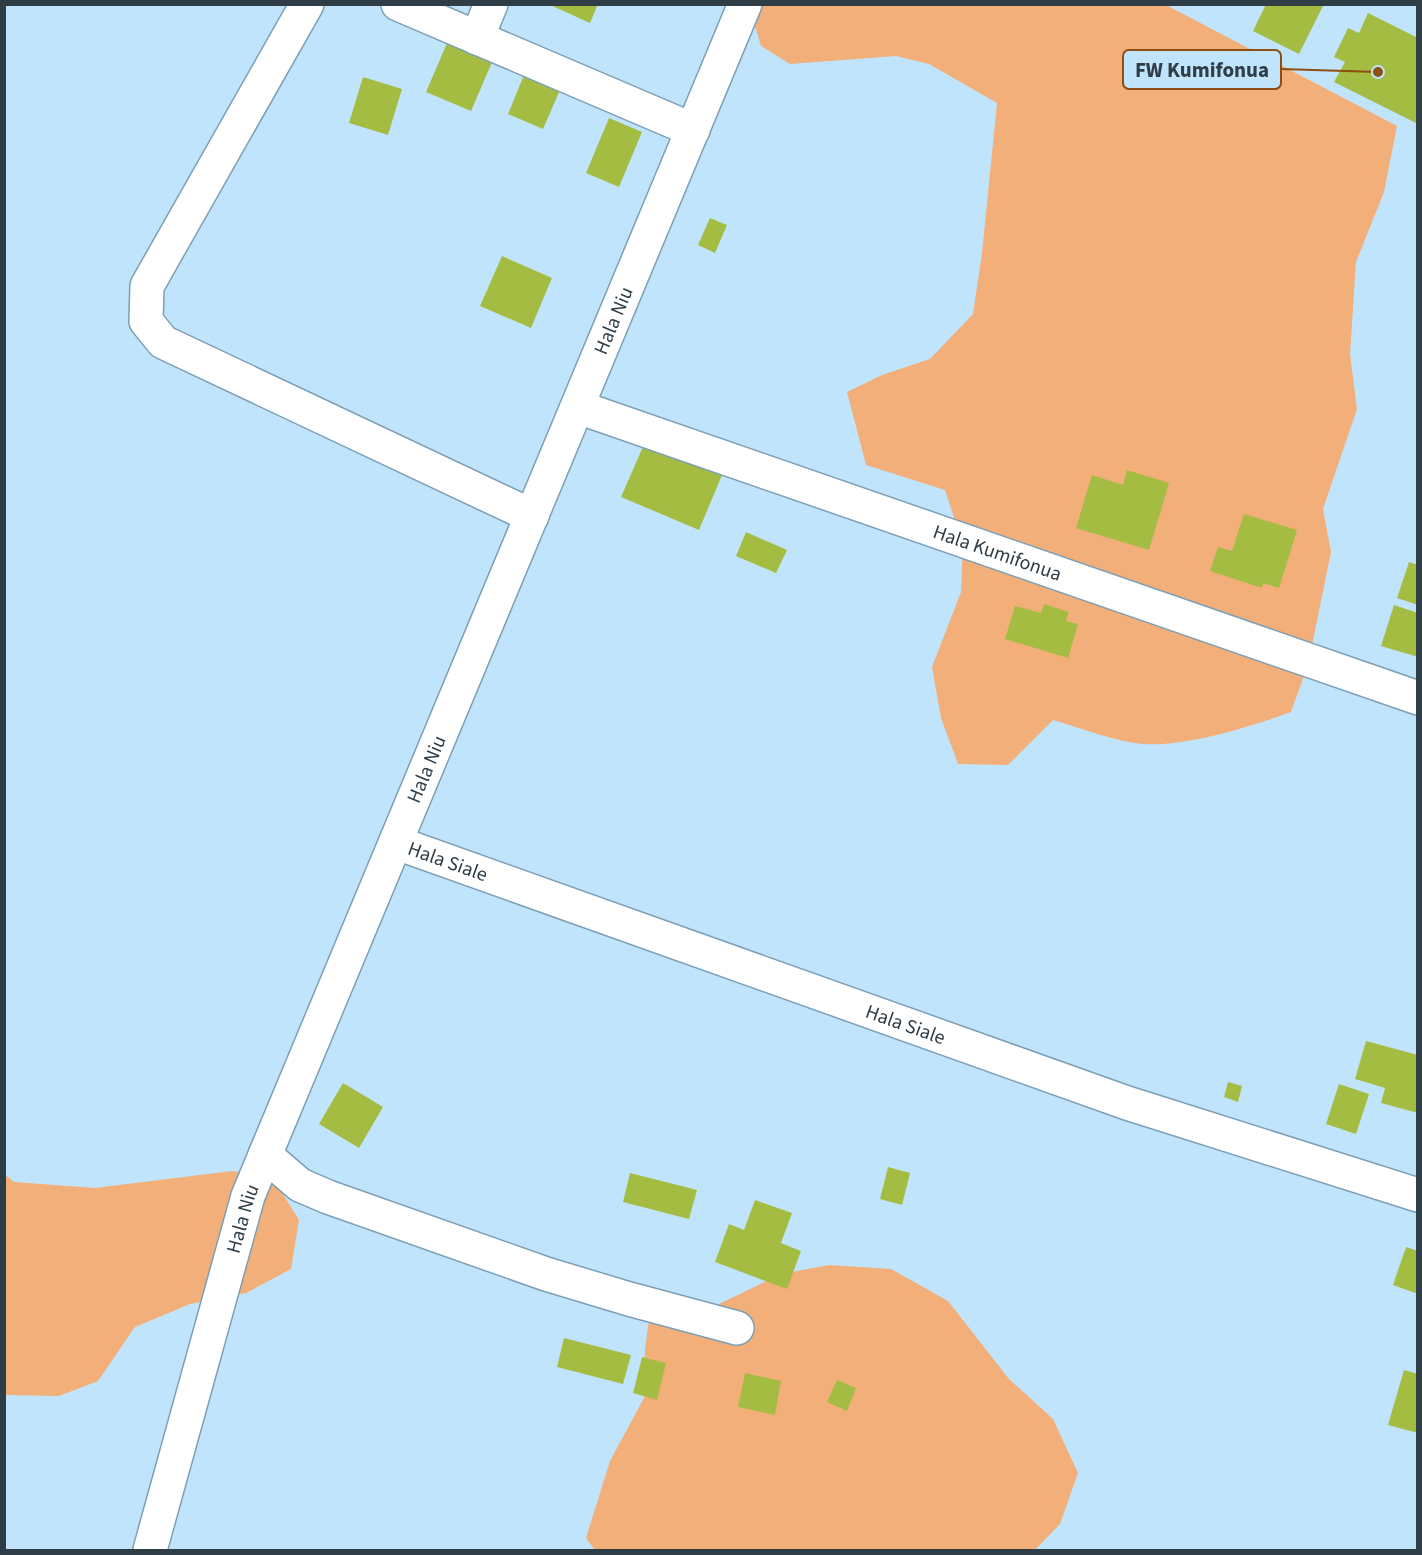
<svg xmlns="http://www.w3.org/2000/svg" width="1422" height="1555" viewBox="0 0 1422 1555" font-family="'Source Sans 3',sans-serif">
  <rect width="100%" height="100%" fill="#c1e4fd"/>
  <g fill="#f2af79">
    <path d="M 757,4 L 1166,5 L 1397,126 L 1384,192 L 1356,262 L 1350,354 L 1357,409 L 1323,509 L 1331,552 L 1308,665 L 1291,712 C 1250,727 1177,750 1134,743 C 1107,738 1080,728 1053,720 L 1008,765 L 958,764 L 941,718 L 932,667 L 961,592 L 963,545 L 945,490 L 866,465 L 847,392 L 882,375 L 930,359 L 973,314 L 982,253 L 997,103 L 929,64 L 896,56 L 790,64 L 761,46 L 753,19 Z"/>
    <path d="M 232,1171 L 273,1178 L 299,1220 L 291,1269 L 246,1293 L 190,1304 L 135,1327 L 98,1381 L 59,1396 L 5,1395 L 4,1174 L 14,1182 L 95,1188 Z"/>
    <path d="M 829,1265 L 891,1269 L 948,1301 L 1009,1379 L 1053,1419 L 1078,1473 L 1060,1524 L 1035,1550 L 595,1550 L 586,1538 L 610,1461 L 644,1398 L 645,1349 L 650,1313 L 715,1306 L 781,1274 Z"/>
  </g>
  <g fill="#a5bc42">
    <path d="M 548,4 L 598,4 L 590,23 Z"/>
    <path d="M 1266,4 L 1324,4 L 1299,54 L 1253,31 Z"/>
    <path d="M 1368,13 L 1418,38 L 1418,124 L 1334,82 L 1345,62 L 1334,57 L 1348,28 L 1359,33 Z"/>
    <path d="M 448,41 L 493,60 L 471,111 L 426,92 Z"/>
    <path d="M 524,75 L 560,90 L 543,129 L 508,114 Z"/>
    <path d="M 363,77 L 402,89 L 388,135 L 349,123 Z"/>
    <path d="M 609,118 L 642,132 L 619,187 L 586,173 Z"/>
    <path d="M 710,218 L 727,225 L 715,253 L 698,245 Z"/>
    <path d="M 502,256 L 552,278 L 531,328 L 480,306 Z"/>
    <path d="M 645,442 L 722,475 L 699,530 L 621,497 Z"/>
    <path d="M 1127,470 L 1169,483 L 1149,550 L 1076,528 L 1092,475 L 1123,485 Z"/>
    <path d="M 1244,514 L 1297,530 L 1279,588 L 1263,583 L 1262,588 L 1210,571 L 1218,547 L 1232,551 Z"/>
    <path d="M 746,532 L 787,550 L 776,573 L 736,556 Z"/>
    <path d="M 1409,562 L 1418,565 L 1418,605 L 1397,598 Z"/>
    <path d="M 1044,604 L 1069,612 L 1066,621 L 1078,624 L 1068,658 L 1005,639 L 1015,606 L 1041,613 Z"/>
    <path d="M 1394,605 L 1418,613 L 1418,657 L 1381,646 Z"/>
    <path d="M 1366,1041 L 1418,1055 L 1418,1113 L 1381,1103 L 1385,1088 L 1355,1079 Z"/>
    <path d="M 1228,1082 L 1242,1086 L 1238,1102 L 1224,1097 Z"/>
    <path d="M 343,1083 L 383,1107 L 359,1148 L 319,1124 Z"/>
    <path d="M 1339,1084 L 1369,1094 L 1356,1134 L 1326,1124 Z"/>
    <path d="M 888,1167 L 910,1173 L 902,1205 L 880,1199 Z"/>
    <path d="M 630,1173 L 697,1190 L 689,1219 L 623,1202 Z"/>
    <path d="M 755,1200 L 792,1213 L 781,1243 L 801,1251 L 787,1289 L 715,1262 L 729,1224 L 744,1230 Z"/>
    <path d="M 1406,1247 L 1418,1251 L 1418,1294 L 1393,1285 Z"/>
    <path d="M 564,1338 L 631,1355 L 623,1384 L 557,1367 Z"/>
    <path d="M 642,1357 L 666,1363 L 657,1400 L 633,1393 Z"/>
    <path d="M 1404,1370 L 1418,1374 L 1418,1433 L 1388,1425 Z"/>
    <path d="M 745,1373 L 781,1381 L 775,1415 L 738,1407 Z"/>
    <path d="M 837,1380 L 856,1388 L 847,1411 L 827,1402 Z"/>
  </g>
  <g fill="none" stroke-linecap="round" stroke-linejoin="round">
    <g stroke="#7d9fb6" stroke-width="36">
      <g id="minor">
        <path d="M 307,4 L 147,286 L 146,321 L 163,342 L 532,516"/>
        <path d="M 398,4 L 693,130"/>
        <path d="M 477,38 L 491,4"/>
        <path id="s1" d="M 578,407 L 1418,698"/>
        <path id="s2" d="M 397,843 L 1127,1103 L 1418,1195"/>
        <path d="M 265,1155 L 300,1185 L 328,1197 L 546,1274 L 629,1299 L 737,1328"/>
        <path id="s3" d="M 150,1550 L 248,1196 L 745,4"/>
      </g>
    </g>
    <use href="#minor" stroke="#fff" stroke-width="33"/>
  </g>
  <g text-anchor="middle" stroke-width="6" stroke-linejoin="round" paint-order="stroke">
    <g font-size="20" fill="#2f3d47" stroke="#c1e4fd">
      <text dy="7" stroke="none"><textPath href="#s3" startOffset="1316">Hala Niu</textPath></text>
      <text dy="7" stroke="none"><textPath href="#s1" startOffset="444">Hala Kumifonua</textPath></text>
      <text dy="7" stroke="none"><textPath href="#s3" startOffset="830">Hala Niu</textPath></text>
      <text dy="7" stroke="none"><textPath href="#s2" startOffset="54">Hala Siale</textPath></text>
      <text dy="7" stroke="none"><textPath href="#s2" startOffset="540">Hala Siale</textPath></text>
      <text dy="7" stroke="none"><textPath href="#s3" startOffset="344">Hala Niu</textPath></text>
    </g>
  </g>
  <path fill="none" stroke="#8c4e11" stroke-width="2" d="M1378 72L1281 69"/>
  <circle fill="#8c4e11" stroke="#c1e4fd" stroke-width="2" cx="1378" cy="72" r="6"/>
  <rect fill="#c1e4fd" stroke="#8c4e11" stroke-width="2" x="1123" y="50" width="158" height="39" rx="6"/>
  <g font-size="21" text-anchor="middle" font-weight="bold" fill="#2f3d47">
    <text x="1202" y="77">FW Kumifonua</text>
  </g>
  <rect width="1422" height="1555" fill="none" stroke="#2f3d47" stroke-width="12"/>
</svg>
